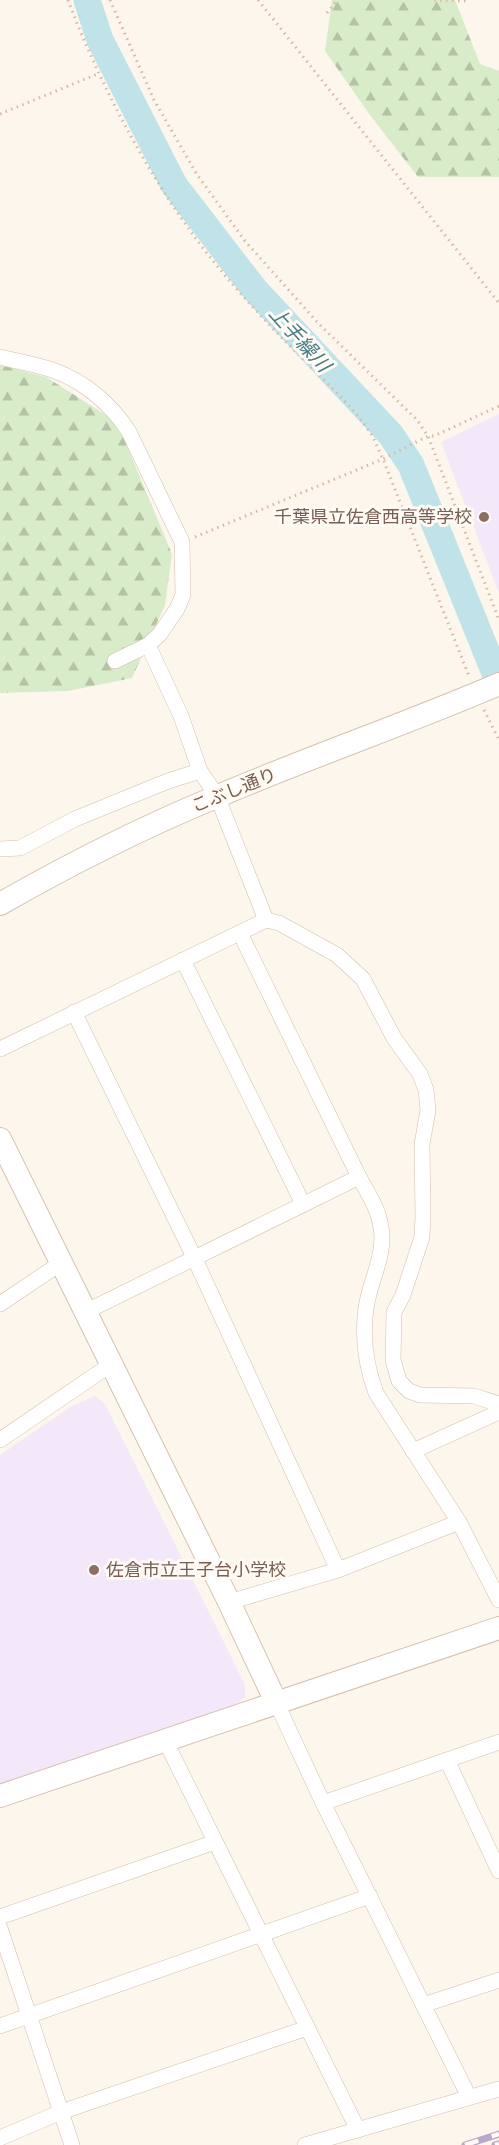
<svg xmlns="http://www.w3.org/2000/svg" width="499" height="2145" viewBox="0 0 499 2145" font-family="'Work Sans','Noto Sans JP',sans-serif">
  <defs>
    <pattern id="forest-firs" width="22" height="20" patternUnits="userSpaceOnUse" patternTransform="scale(1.5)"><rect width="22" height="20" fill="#d8ecc9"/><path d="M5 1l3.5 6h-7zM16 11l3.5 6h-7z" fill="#b4c2a5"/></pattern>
  </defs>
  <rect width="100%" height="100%" fill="#fdf6ec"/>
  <g fill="#f3e8fa">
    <path d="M 499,414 L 499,593 L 441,442 Z"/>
    <path d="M 95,1396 L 105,1404 L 245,1685 L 245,1697 L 237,1704 L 0,1785 L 0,1455 L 72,1406 Z"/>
  </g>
  <g fill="url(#forest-firs)">
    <path d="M 332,0 L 455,0 L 480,64 L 499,71 L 499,177 L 418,177 L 370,115 L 325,51 Z"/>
    <path d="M 0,365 L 46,377 L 117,422 L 172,554 L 165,605 L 132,678 L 68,691 L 0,693 Z"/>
  </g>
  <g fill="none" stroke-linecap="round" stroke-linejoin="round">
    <path stroke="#bfe3e8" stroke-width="27" d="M 87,0 L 100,40 L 174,185 L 255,290 L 391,435 L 411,465 L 499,683"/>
    <g stroke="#d1beb0" stroke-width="16">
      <g id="street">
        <path d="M 0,357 C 18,362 37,364 55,371 C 85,382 112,405 129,432 L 182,542 L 183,595 L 177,609 L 160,634 L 148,645 L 115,661"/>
        <path d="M 148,645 L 181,716 L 200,771 L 217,796 L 266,920 L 279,923 L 337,955 L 363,979 L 394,1038 L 420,1074 L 426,1090 L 428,1110 L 422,1144 L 423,1216 L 422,1237 L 403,1295 L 394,1312 L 393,1360 L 399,1381 L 409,1391 L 420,1395 L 474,1396 L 499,1404"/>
        <path d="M 0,849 L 20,848 L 75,819 L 168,781 L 200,771"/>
        <path d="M 240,933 L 359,1177 C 368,1193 378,1208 381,1227 C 386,1255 370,1280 366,1308 C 362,1337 366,1366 376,1393 L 459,1522 L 499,1600"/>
        <path d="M 183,960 L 303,1204"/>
        <path d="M 74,1012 L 194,1257 L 338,1570"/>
        <path d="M 0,1049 L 266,920"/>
        <path d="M 0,1304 L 61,1263"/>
        <path d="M 85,1312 L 359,1177"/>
        <path d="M 0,1440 L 110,1365"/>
        <path d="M 413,1451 L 499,1412"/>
        <path d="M 229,1602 L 338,1570 L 459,1522"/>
        <path d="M 277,1704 L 323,1803 L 469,2097"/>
        <path d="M 166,1742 L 358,2130"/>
        <path d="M 447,1760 L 499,1871"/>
        <path d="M 323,1803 L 499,1742"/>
        <path d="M 0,1917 L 215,1842"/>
        <path d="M 0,1928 L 72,2145"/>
        <path d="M 423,2005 L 499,1980"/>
        <path d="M 0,2026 L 370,1896"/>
        <path d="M 0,2138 L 61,2112 L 307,2028"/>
        <path d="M 305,2145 L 499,2089"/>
      </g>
    </g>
    <g stroke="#d6c0b0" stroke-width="24">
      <g id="secondary">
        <path d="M 0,904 C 70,864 141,828 216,797 C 309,757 406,724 499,684"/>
        <path d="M 0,1139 L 229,1602 L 277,1704"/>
        <path d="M 0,1796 L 499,1628"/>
      </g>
    </g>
    <g stroke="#d9b8a5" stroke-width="3" stroke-dasharray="1.5 4.5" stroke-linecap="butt">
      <path d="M 68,0 C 103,93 159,197 223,273 C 247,302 274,330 301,357 C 324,381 350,403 369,431 C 375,439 378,450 383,459 L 469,676"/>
      <path d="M 110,0 L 154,100 L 196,173 L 245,241 L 318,323 L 417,420 L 428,436 L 499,620"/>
      <path d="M 258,0 L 499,303"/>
      <path d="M 434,0 L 469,1"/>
      <path d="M 327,13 L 337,0"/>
      <path d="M 0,114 L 100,73"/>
      <path d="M 195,537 L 383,459 L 428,436 L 434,436 L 499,406"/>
      <path d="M 484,710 L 499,740"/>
    </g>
    <use href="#street" stroke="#fff" stroke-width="15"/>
    <use href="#secondary" stroke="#fff" stroke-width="22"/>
    <g stroke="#b9a8c9" stroke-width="7">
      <g id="rail">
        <path d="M 465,2145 L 499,2134"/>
        <path d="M 495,2145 L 499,2144"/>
      </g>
    </g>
    <use href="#rail" stroke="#fffaf3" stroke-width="4.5" stroke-dasharray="14" stroke-linecap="butt"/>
  </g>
  <g fill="#8d6e63" stroke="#fffaf3" stroke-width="2">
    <circle cx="484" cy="517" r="6"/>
    <circle cx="94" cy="1570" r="6"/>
  </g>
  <g text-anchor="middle" stroke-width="6" stroke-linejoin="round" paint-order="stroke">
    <g font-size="18" fill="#785e54" stroke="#fffaf3" text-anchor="end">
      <text x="472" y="523">千葉県立佐倉西高等学校</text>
      <text x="106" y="1576" text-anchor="start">佐倉市立王子台小学校</text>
    </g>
    <g font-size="18" fill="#7a5c4d" stroke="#fffaf3">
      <text transform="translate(234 790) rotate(-22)" y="6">こぶし通り</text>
    </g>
    <g font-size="20" font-style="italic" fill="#437c86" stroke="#fffaf3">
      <text transform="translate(300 339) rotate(48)" y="7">上手繰川</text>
    </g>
  </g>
</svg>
